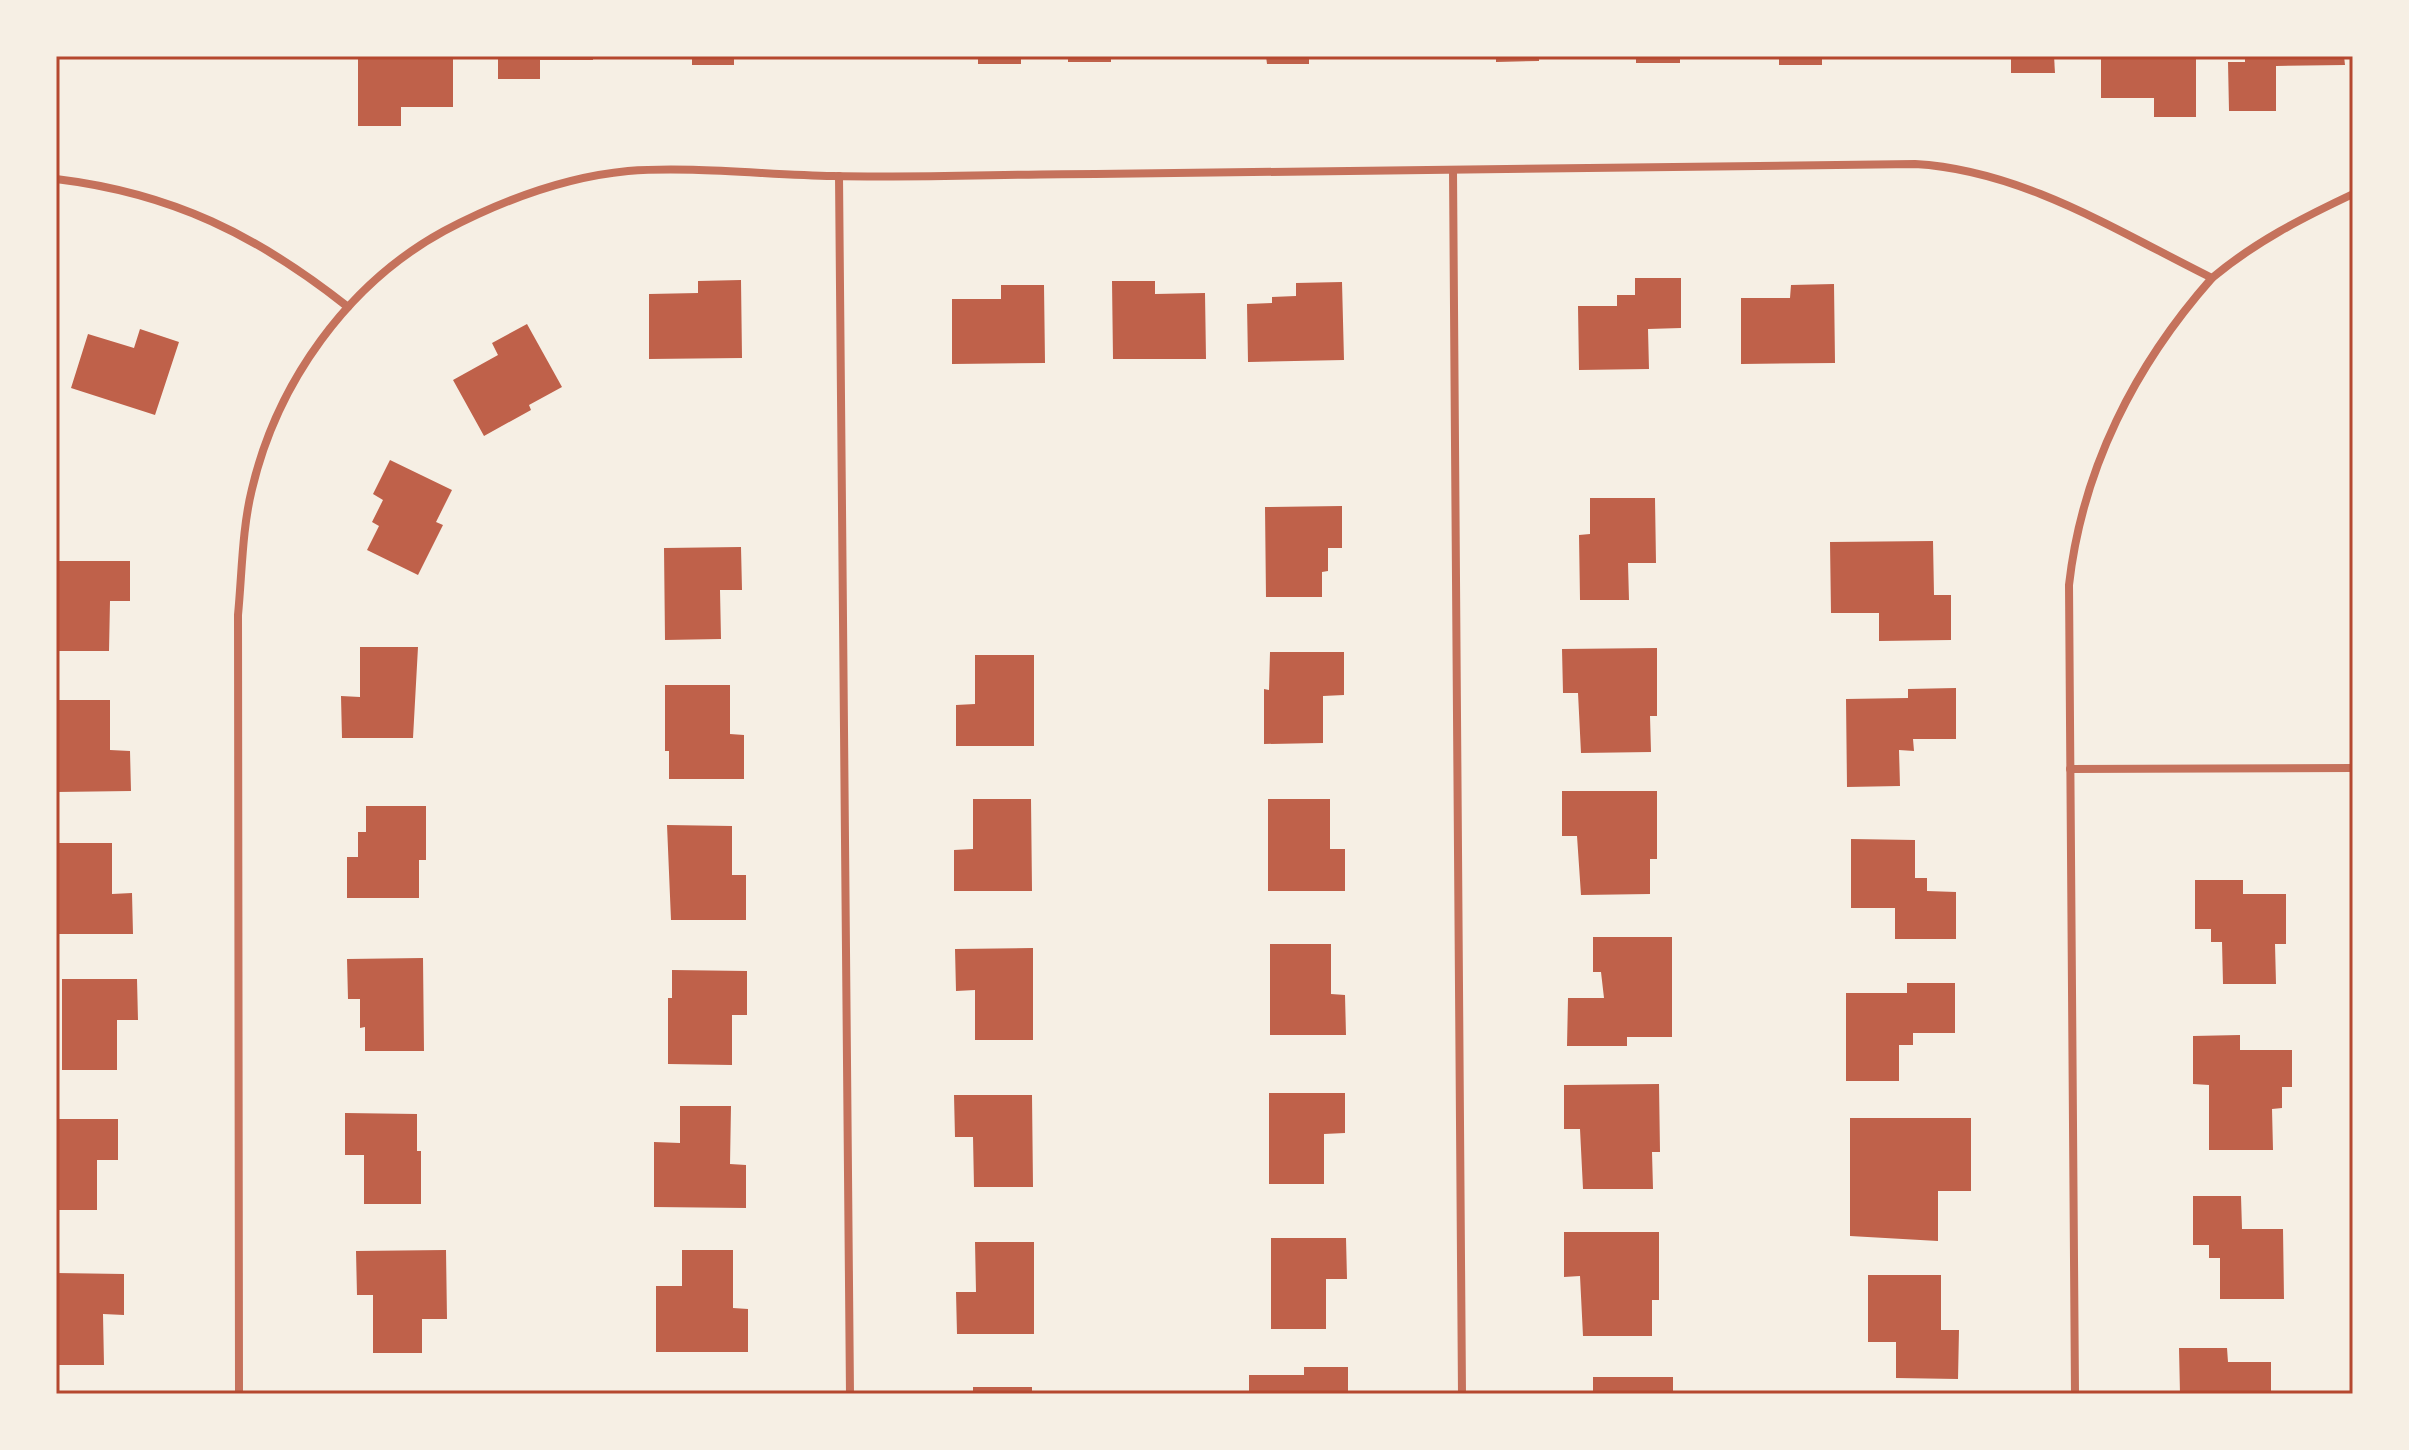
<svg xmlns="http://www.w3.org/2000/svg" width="2409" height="1450" viewBox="0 0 2409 1450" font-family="'Sofia Sans Condensed',sans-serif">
  <rect width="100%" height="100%" fill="#f6efe4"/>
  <g fill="#bf614a">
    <path d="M 358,56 L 453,56 L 453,107 L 401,107 L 401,126 L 358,126 Z"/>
    <path d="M 498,56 L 593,56 L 593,60 L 540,60 L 540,79 L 498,79 Z"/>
    <rect x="692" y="56" width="42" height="9"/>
    <rect x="978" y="56" width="43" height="8"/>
    <rect x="1068" y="56" width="43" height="6"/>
    <path d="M 1266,56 L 1309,56 L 1309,64 L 1267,64 Z"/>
    <path d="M 1406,56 L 1448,56 L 1449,59 L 1406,59 Z"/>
    <path d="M 1496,56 L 1539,56 L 1539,61 L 1496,62 Z"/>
    <rect x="1636" y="56" width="44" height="7"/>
    <rect x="1779" y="56" width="43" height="9"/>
    <path d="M 2011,56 L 2054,56 L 2055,73 L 2011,73 Z"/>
    <path d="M 2101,56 L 2196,56 L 2196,117 L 2154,117 L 2154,98 L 2101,98 Z"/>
    <path d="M 2245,56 L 2344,56 L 2345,65 L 2276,66 L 2276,111 L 2229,111 L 2228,62 L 2245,62 Z"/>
    <path d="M 1635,278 L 1681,278 L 1681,328 L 1648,329 L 1649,369 L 1579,370 L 1578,306 L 1617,306 L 1617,295 L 1635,295 Z"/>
    <path d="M 741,280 L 742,358 L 649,359 L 649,294 L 698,293 L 698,281 Z"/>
    <path d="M 1112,281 L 1155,281 L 1155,294 L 1205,293 L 1206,359 L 1113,359 Z"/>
    <path d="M 1342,282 L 1344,360 L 1248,362 L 1247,304 L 1272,303 L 1272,297 L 1296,296 L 1296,283 Z"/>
    <path d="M 1834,284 L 1835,363 L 1741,364 L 1741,298 L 1790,298 L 1791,285 Z"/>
    <path d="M 1001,285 L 1044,285 L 1045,363 L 952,364 L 952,299 L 1001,299 Z"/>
    <path d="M 527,324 L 562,387 L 529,405 L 531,410 L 484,436 L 453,380 L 498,355 L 492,343 Z"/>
    <path d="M 140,329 L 179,342 L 155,415 L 71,388 L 88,334 L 134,348 Z"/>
    <path d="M 390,460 L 452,490 L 436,522 L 443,525 L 418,575 L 367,550 L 379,526 L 372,522 L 383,500 L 373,494 Z"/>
    <path d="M 1590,498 L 1655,498 L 1656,563 L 1628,563 L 1629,600 L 1580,600 L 1579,535 L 1590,534 Z"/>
    <path d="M 1342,506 L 1342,548 L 1328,548 L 1328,571 L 1322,572 L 1322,597 L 1266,597 L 1265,507 Z"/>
    <path d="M 1933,541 L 1934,595 L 1951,595 L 1951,640 L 1879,641 L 1879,613 L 1831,613 L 1830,542 Z"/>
    <path d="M 741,547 L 742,590 L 720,590 L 721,639 L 665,640 L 664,548 Z"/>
    <path d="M 56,561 L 130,561 L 130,601 L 110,601 L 109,651 L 56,651 Z"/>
    <path d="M 360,647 L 418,647 L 413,738 L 342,738 L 341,696 L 360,697 Z"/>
    <path d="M 1657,648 L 1657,716 L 1650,716 L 1651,752 L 1581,753 L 1578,693 L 1563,693 L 1562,649 Z"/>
    <path d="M 1270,652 L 1344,652 L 1344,695 L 1323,696 L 1323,743 L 1264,744 L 1264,689 L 1269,690 Z"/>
    <path d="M 975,655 L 1034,655 L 1034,746 L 956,746 L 956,705 L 975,704 Z"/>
    <path d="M 665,685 L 730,685 L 730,734 L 744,735 L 744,779 L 669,779 L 669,751 L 665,751 Z"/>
    <path d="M 1956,688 L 1956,739 L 1913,739 L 1914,751 L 1899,750 L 1900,786 L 1847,787 L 1846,699 L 1908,698 L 1908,689 Z"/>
    <path d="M 56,700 L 110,700 L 110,750 L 130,751 L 131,791 L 56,792 Z"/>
    <path d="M 1562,791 L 1657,791 L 1657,859 L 1650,859 L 1650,894 L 1581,895 L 1577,836 L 1562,836 Z"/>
    <path d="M 973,799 L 1031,799 L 1032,891 L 954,891 L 954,850 L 973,849 Z"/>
    <path d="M 1268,799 L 1330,799 L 1330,849 L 1345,849 L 1345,891 L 1268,891 Z"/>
    <path d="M 366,806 L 426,806 L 426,860 L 419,860 L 419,898 L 347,898 L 347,857 L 358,857 L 358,832 L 366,832 Z"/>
    <path d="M 667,825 L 732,826 L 732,875 L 746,875 L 746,920 L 671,920 Z"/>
    <path d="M 1851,839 L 1915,840 L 1915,878 L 1927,878 L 1927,891 L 1956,892 L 1956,939 L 1895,939 L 1895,908 L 1851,908 Z"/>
    <path d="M 57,843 L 112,843 L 112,894 L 132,893 L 133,934 L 57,934 Z"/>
    <path d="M 2195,880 L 2243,880 L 2243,894 L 2286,894 L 2286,944 L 2275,944 L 2276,984 L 2223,984 L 2222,942 L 2211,942 L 2211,929 L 2195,929 Z"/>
    <path d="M 1593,937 L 1672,937 L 1672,1037 L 1627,1037 L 1627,1046 L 1567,1046 L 1568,998 L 1604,998 L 1601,972 L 1593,972 Z"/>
    <path d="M 1270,944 L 1331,944 L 1331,994 L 1345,995 L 1346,1035 L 1270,1035 Z"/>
    <path d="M 1033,948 L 1033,1040 L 975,1040 L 975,990 L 956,991 L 955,949 Z"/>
    <path d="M 423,958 L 424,1051 L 365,1051 L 365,1027 L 360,1028 L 360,999 L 348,999 L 347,959 Z"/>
    <path d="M 672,970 L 747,971 L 747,1015 L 732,1015 L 732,1065 L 668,1064 L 668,998 L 672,998 Z"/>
    <path d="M 62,979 L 137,979 L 138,1020 L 117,1020 L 117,1070 L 62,1070 Z"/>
    <path d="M 1907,983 L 1955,983 L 1955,1033 L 1913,1033 L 1913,1045 L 1899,1045 L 1899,1081 L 1846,1081 L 1846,993 L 1907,993 Z"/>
    <path d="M 2240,1035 L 2240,1050 L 2292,1050 L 2292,1087 L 2282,1087 L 2282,1108 L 2272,1109 L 2273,1150 L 2209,1150 L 2209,1085 L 2193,1084 L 2193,1036 Z"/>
    <path d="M 1659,1084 L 1660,1152 L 1652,1152 L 1653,1189 L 1583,1189 L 1580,1129 L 1564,1129 L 1564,1085 Z"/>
    <path d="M 1269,1093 L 1345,1093 L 1345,1133 L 1324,1134 L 1324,1184 L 1269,1184 Z"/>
    <path d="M 954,1095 L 1032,1095 L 1033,1187 L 974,1187 L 973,1137 L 955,1137 Z"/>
    <path d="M 680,1106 L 731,1106 L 730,1164 L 746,1165 L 746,1208 L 654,1207 L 654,1142 L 680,1143 Z"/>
    <path d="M 345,1113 L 417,1114 L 417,1151 L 421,1151 L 421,1204 L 364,1204 L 364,1155 L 345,1155 Z"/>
    <path d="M 1850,1118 L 1971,1118 L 1971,1191 L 1938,1191 L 1938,1241 L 1850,1236 Z"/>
    <path d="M 56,1119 L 118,1119 L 118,1160 L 97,1160 L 97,1210 L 56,1210 Z"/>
    <path d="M 2193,1196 L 2241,1196 L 2242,1229 L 2283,1229 L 2284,1299 L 2220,1299 L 2220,1258 L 2209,1258 L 2209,1245 L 2193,1245 Z"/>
    <path d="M 1564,1232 L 1659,1232 L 1659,1300 L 1652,1300 L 1652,1336 L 1583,1336 L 1580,1276 L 1564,1277 Z"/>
    <path d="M 1271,1238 L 1346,1238 L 1347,1279 L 1326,1279 L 1326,1329 L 1271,1329 Z"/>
    <path d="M 975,1242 L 1034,1242 L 1034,1334 L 957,1334 L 956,1292 L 976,1292 Z"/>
    <path d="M 446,1250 L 447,1319 L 422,1319 L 422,1353 L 373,1353 L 373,1295 L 357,1295 L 356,1251 Z"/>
    <path d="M 682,1250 L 733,1250 L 733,1308 L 748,1309 L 748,1352 L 656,1352 L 656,1286 L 682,1286 Z"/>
    <path d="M 56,1273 L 124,1274 L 124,1315 L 103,1314 L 104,1365 L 56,1365 Z"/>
    <path d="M 1868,1275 L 1941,1275 L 1941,1330 L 1959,1330 L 1958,1379 L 1896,1378 L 1896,1342 L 1868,1342 Z"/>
    <path d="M 2179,1348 L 2227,1348 L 2228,1362 L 2271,1362 L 2271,1394 L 2180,1394 Z"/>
    <path d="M 1304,1367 L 1348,1367 L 1348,1394 L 1249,1394 L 1249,1375 L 1304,1375 Z"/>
    <rect x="1593" y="1377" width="80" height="17"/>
    <rect x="973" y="1387" width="59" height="7"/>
  </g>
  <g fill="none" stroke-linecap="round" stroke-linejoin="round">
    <g stroke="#c5725c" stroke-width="8">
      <path d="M 1453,171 L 1462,1394"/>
      <path d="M 839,176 L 850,1394"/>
      <path d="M 56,179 C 172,193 257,235 348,307"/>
      <path d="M 2070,769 L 2353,768"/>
      <path d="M 239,1394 L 238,615 C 242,574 242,529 252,489 C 277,383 347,284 444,231 C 501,201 564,177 628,171 C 691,166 769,175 833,176 C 920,178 1008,174 1096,174 C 1369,172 1642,168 1915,164 C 2022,170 2117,231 2212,278 C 2255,242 2302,218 2353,194"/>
      <path d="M 2075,1394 L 2069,585 C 2082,469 2135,365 2212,278"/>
    </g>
  </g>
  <rect width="2409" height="1450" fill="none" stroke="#f6efe4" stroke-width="116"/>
  <rect x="58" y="58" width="2293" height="1334" fill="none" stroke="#b5482f" stroke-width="3"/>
</svg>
